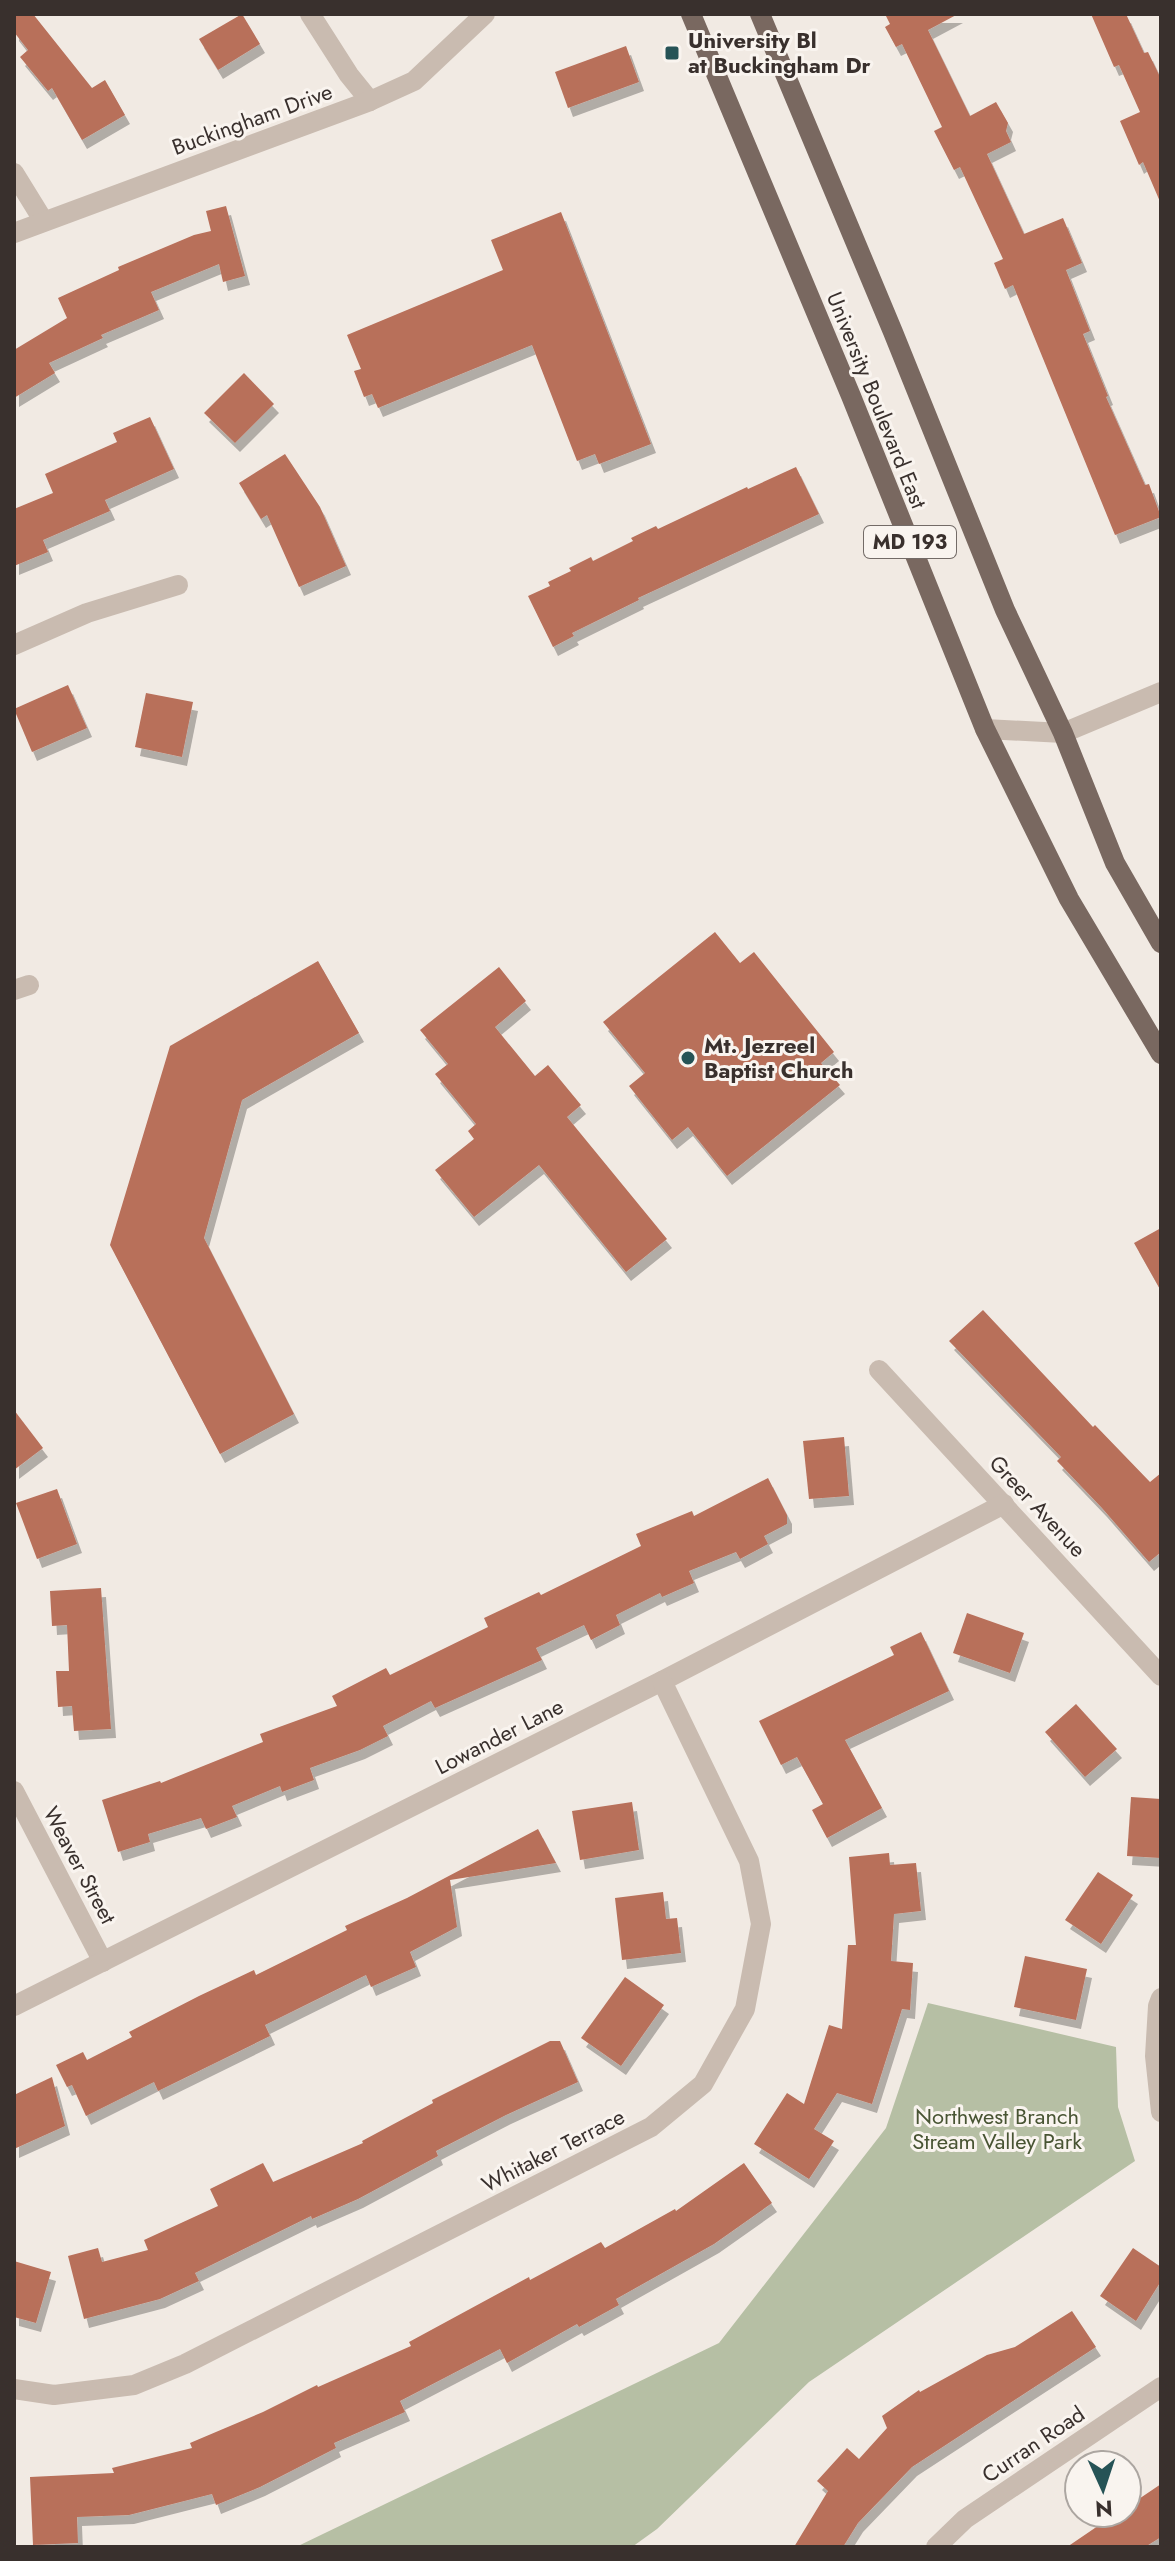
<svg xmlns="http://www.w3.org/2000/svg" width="1175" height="2561" viewBox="0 0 1175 2561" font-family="Jost,sans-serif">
  <defs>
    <filter id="shadow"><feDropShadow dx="5" dy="9" stdDeviation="0" flood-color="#0004"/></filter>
  </defs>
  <rect width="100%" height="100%" fill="#f1eae3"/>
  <path fill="#b6bfa4" d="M 928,2003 L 1116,2047 L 1118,2107 L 1135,2161 L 809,2382 L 657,2529 L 632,2547 L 296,2547 L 719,2343 L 886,2128 Z"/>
  <g fill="#b86f5a" filter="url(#shadow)">
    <path d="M 14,14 L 33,14 L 92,88 L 105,80 L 125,115 L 82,140 L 52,88 L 48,91 L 20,57 L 28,50 L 14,32 Z"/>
    <path d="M 242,14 L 260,44 L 218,70 L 199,39 Z"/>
    <path d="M 885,14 L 958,14 L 928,30 L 970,116 L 996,102 L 1008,123 L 1006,131 L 1011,142 L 987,154 L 1024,234 L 1063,218 L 1082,263 L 1066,270 L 1090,331 L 1083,334 L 1108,396 L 1106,397 L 1145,485 L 1149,484 L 1161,517 L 1115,535 L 1013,285 L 1005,289 L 994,263 L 1003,259 L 960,167 L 954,170 L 934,131 L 942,127 L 902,44 L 896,47 L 885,27 L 890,24 Z"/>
    <path d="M 1091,14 L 1126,14 L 1144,53 L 1148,52 L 1161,79 L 1161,204 L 1143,162 L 1139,165 L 1120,121 L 1140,112 L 1119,65 L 1114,67 Z"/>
    <path d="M 626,46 L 639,82 L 568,108 L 555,72 Z"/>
    <path d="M 226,206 L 245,276 L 223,282 L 219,264 L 151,292 L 159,310 L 101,335 L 103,338 L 49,363 L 55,373 L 14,398 L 14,350 L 67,318 L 58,298 L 119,270 L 118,267 L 194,235 L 211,231 L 206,211 Z"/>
    <path d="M 561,212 L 651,444 L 599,464 L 595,454 L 577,461 L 532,345 L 378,408 L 372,394 L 364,397 L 354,371 L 361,369 L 347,335 L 503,270 L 491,240 Z"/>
    <path d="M 244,373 L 274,404 L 235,443 L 204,413 Z"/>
    <path d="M 150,417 L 174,469 L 105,500 L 110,511 L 43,540 L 48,552 L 14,566 L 14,509 L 53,493 L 45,474 L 117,442 L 113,433 Z"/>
    <path d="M 285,454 L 320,507 L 346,566 L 299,587 L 267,515 L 261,519 L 239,483 Z"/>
    <path d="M 796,467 L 819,514 L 638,598 L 639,600 L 572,633 L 574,636 L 553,647 L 528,596 L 550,586 L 548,582 L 571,571 L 569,568 L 591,557 L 593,561 L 633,541 L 631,538 L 656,526 L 658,529 L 747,487 L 748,489 Z"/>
    <path d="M 68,685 L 87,728 L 32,752 L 14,709 Z"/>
    <path d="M 146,693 L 193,702 L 182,757 L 135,747 Z"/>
    <path d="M 715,932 L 740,963 L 754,952 L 834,1052 L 821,1063 L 840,1085 L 727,1176 L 688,1127 L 672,1140 L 629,1086 L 645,1073 L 603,1022 Z"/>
    <path d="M 318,961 L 359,1033 L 242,1100 L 204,1238 L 294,1414 L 220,1454 L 110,1245 L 170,1046 Z"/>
    <path d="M 499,967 L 526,1001 L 495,1027 L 535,1076 L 548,1065 L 581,1105 L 567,1117 L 667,1239 L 626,1272 L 539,1165 L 474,1217 L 435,1170 L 474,1139 L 468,1131 L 476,1124 L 435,1074 L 448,1064 L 420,1030 Z"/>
    <path d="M 1161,1228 L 1161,1291 L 1134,1243 Z"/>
    <path d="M 983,1310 L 1093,1427 L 1095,1425 L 1150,1482 L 1161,1473 L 1161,1552 L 1149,1562 L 1102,1508 L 1057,1461 L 1061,1457 L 949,1341 Z"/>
    <path d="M 14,1410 L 43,1448 L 14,1470 Z"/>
    <path d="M 844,1437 L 849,1496 L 809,1499 L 803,1441 Z"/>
    <path d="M 768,1478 L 787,1515 L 787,1524 L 764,1536 L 768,1544 L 740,1559 L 736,1552 L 689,1571 L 694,1583 L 662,1597 L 660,1593 L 616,1615 L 620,1625 L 591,1640 L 584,1625 L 536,1648 L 542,1660 L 435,1708 L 431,1701 L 383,1726 L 388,1736 L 360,1750 L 310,1768 L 314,1780 L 282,1792 L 280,1786 L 232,1806 L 237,1817 L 206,1829 L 201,1818 L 148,1834 L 150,1842 L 118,1852 L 102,1800 L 160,1781 L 161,1783 L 263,1742 L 260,1734 L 337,1706 L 332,1696 L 386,1668 L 390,1675 L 488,1627 L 484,1618 L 539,1592 L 541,1595 L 641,1546 L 636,1534 L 692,1511 L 694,1516 Z"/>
    <path d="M 57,1489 L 77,1544 L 37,1559 L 16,1503 Z"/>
    <path d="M 101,1588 L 111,1729 L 74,1731 L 72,1706 L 58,1707 L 56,1671 L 69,1671 L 67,1625 L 52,1626 L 50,1591 Z"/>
    <path d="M 967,1613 L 1024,1633 L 1010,1673 L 953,1653 Z"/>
    <path d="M 921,1632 L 949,1691 L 845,1740 L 882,1808 L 827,1838 L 812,1810 L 823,1804 L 797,1757 L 781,1765 L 759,1721 L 894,1655 L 890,1647 Z"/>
    <path d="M 1076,1704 L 1117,1749 L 1085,1777 L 1045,1732 Z"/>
    <path d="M 1131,1797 L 1161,1799 L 1161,1858 L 1127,1856 Z"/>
    <path d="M 632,1802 L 639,1850 L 580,1860 L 572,1811 Z"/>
    <path d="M 538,1829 L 556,1863 L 450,1880 L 457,1927 L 410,1952 L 416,1967 L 371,1987 L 366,1975 L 265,2025 L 270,2036 L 158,2091 L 154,2082 L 86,2116 L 72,2085 L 67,2087 L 56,2065 L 83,2052 L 87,2060 L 132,2037 L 129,2032 L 199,1996 L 254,1970 L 256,1975 L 347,1930 L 345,1926 L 407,1898 Z"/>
    <path d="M 889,1853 L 890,1865 L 916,1863 L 921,1911 L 894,1914 L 891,1961 L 913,1963 L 910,2010 L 902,2009 L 872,2104 L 837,2093 L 814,2129 L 834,2141 L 809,2179 L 754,2144 L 787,2093 L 804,2104 L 829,2025 L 842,2029 L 848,1945 L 856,1945 L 849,1857 Z"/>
    <path d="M 1098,1872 L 1133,1895 L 1101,1944 L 1065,1920 Z"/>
    <path d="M 663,1892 L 666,1919 L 677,1918 L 681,1953 L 622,1960 L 615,1898 Z"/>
    <path d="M 1025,1956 L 1087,1969 L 1076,2020 L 1014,2007 Z"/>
    <path d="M 625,1977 L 664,2005 L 621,2066 L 581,2038 Z"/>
    <path d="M 550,2041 L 560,2041 L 578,2082 L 506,2115 L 436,2151 L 438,2156 L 358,2199 L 312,2219 L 311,2216 L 195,2273 L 199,2281 L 160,2299 L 84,2319 L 68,2256 L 98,2248 L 102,2262 L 148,2250 L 144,2240 L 218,2206 L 210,2189 L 263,2163 L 273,2182 L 363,2143 L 362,2141 L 433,2103 L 432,2100 Z"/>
    <path d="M 52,2077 L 65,2126 L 14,2149 L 14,2095 Z"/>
    <path d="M 744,2163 L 772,2203 L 714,2244 L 616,2299 L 619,2305 L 579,2327 L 577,2324 L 507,2363 L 500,2349 L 400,2401 L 405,2412 L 334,2443 L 336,2448 L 260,2487 L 216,2505 L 212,2494 L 129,2515 L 77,2517 L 78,2543 L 33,2545 L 30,2477 L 114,2473 L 112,2468 L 192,2448 L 190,2443 L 263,2412 L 317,2385 L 318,2387 L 411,2346 L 409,2342 L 529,2277 L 530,2280 L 601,2242 L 605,2248 L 675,2209 L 676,2211 Z"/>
    <path d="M 1133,2248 L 1161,2267 L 1161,2281 L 1136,2321 L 1100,2296 Z"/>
    <path d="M 14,2261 L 51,2272 L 36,2323 L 14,2317 Z"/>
    <path d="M 1072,2311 L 1096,2347 L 912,2467 L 858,2523 L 843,2547 L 794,2547 L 828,2491 L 817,2481 L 847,2448 L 859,2459 L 887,2428 L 882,2416 L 919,2390 L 920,2392 L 987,2355 L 1015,2347 Z"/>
    <path d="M 1161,2484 L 1161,2537 L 1145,2547 L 1067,2547 L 1117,2513 L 1127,2513 L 1127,2507 Z"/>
  </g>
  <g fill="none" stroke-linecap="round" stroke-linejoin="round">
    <g stroke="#c9bbb0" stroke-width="20">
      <path d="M 310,14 L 349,75 L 370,101"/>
      <path d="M 14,173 L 43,220"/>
      <path d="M 14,233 L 370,101 L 414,81 L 485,14"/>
      <path d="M 14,645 L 87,613 L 178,585"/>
      <path d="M 985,729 L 1063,733 L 1161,692"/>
      <path d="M 14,990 L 29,985"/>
      <path d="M 879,1370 L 1161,1676"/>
      <path d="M 14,1791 L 103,1962"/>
      <path d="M 1161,1998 L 1158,2006 L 1155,2056 L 1161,2112"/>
      <path d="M 14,2006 L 662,1681 L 1004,1504"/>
      <path d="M 14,2389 L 54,2395 L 134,2385 L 185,2364 L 651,2127 L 703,2084 L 745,2009 L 761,1924 L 749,1861 L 662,1681"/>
      <path d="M 936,2547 L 965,2519 L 1161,2387"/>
    </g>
    <g stroke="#796860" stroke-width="20">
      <path d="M 691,14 L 851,396 L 985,729 L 1069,899 L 1161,1054"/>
      <path d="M 760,14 L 893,332 L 1005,610 L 1063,733 L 1115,863 L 1161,943"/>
    </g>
  </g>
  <g fill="#265356" stroke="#f9f4ef" stroke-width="3">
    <rect x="664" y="45" width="16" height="16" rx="4"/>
    <circle cx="688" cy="1058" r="8"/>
  </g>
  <g text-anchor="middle" stroke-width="6" stroke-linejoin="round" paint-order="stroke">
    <rect fill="#f9f4ef" stroke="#736b67" stroke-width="2" x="864" y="526" width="92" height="32" rx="6"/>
    <g font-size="20" font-weight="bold" fill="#39302d">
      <text x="910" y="549">MD 193</text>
    </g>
    <g font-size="22" font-weight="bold" fill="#39302d" stroke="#f9f4ef" text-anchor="start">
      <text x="688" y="48">University Bl<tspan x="688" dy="25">at Buckingham Dr</tspan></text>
      <text x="704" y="1053">Mt. Jezreel<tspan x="704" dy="25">Baptist Church</tspan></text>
    </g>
    <g font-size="22" fill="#39302d" stroke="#f9f4ef">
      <text transform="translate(252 119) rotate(-20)" y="8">Buckingham Drive</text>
      <text transform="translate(877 400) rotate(68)" y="8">University Boulevard East</text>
      <text transform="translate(1038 1506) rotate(47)" y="8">Greer Avenue</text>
      <text transform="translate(499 1736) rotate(-27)" y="8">Lowander Lane</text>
      <text transform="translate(80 1865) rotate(62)" y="8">Weaver Street</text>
      <text transform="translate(553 2150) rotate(-27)" y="8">Whitaker Terrace</text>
      <text transform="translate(1033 2444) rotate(-34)" y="8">Curran Road</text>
    </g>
    <g font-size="22" fill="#485433" stroke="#f9f4ef">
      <text x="997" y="2124">Northwest Branch<tspan x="997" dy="25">Stream Valley Park</tspan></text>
    </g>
  </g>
  <rect width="1175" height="2561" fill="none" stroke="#39302d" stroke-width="32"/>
  <g transform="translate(1103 2489) rotate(177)"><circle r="38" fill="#f9f4ef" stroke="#aca6a1" stroke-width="2"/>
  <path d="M0-6L14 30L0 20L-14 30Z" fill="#265356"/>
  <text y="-12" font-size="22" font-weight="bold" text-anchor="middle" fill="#39302d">N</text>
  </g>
</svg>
